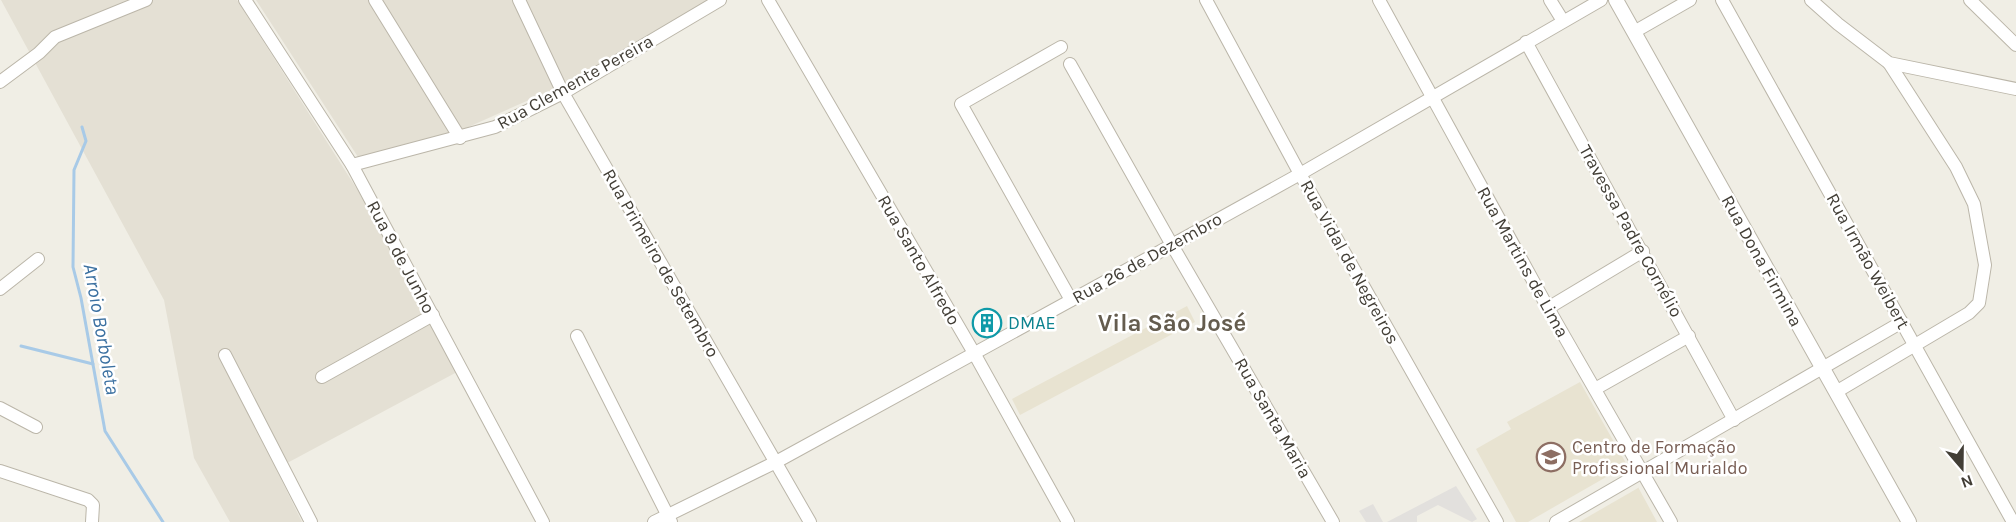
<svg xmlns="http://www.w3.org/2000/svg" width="2016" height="522" viewBox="0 0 2016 522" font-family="Karla,sans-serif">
  <rect width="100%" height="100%" fill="#f0eee5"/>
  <g fill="#e4e0d4">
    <path d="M 1,0 L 237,0 L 360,194 L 457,372 L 276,469 L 302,522 L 230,522 L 194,458 L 164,300 Z"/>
    <path d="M 256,0 L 709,0 L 556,88 L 466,128 L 358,157 Z"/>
  </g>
  <g fill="#e8e3d1">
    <path d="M 1187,306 L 1195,322 L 1020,415 L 1012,399 Z"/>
    <path d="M 1580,382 L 1627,465 L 1528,522 L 1516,522 L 1476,449 L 1511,429 L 1507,422 Z"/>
    <path d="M 1638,487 L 1657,522 L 1579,522 L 1638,488 Z"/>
  </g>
  <g fill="#e2e0dd">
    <path d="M 1456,486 L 1477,519 L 1472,522 L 1438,505 L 1417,516 L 1417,522 L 1387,522 Z"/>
    <path d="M 1373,504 L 1383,522 L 1366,522 L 1359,511 Z"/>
  </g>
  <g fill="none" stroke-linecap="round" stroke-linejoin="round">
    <g stroke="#a8cae7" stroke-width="3">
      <path d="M 82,127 L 86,141 L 74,170 L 73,267 L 81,298 L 105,431 L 163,522"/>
      <path d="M 21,346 L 93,364"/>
    </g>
    <g stroke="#bbb6a9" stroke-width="14">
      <g id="minor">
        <path d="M 245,0 L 352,165 L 543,522"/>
        <path d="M 375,0 L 460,138"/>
        <path d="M 519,0 L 563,93 L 810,522"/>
        <path d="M 768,0 L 974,353 L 1068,522"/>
        <path d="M 1206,0 L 1300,174 L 1497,522"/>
        <path d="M 1379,0 L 1548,308 L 1671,522"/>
        <path d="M 1550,0 L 1563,21"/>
        <path d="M 1722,0 L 2013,522"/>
        <path d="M 1811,0 L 1838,24 L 1889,63 L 2016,89"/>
        <path d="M 1970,0 L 2016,45"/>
        <path d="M 1634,32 L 1690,0"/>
        <path d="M 1526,42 L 1734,420"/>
        <path d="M 1061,47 L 961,104 L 1071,300"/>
        <path d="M 1070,64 L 1172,245 L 1333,522"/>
        <path d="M 0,82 L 39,53 L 55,37 L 146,0"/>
        <path d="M 352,165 L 495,127 L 563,93 L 720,0"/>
        <path d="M 0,289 L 38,259"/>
        <path d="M 1548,308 L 1643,251"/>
        <path d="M 577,336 L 671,522"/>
        <path d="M 225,355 L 311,522"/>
        <path d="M 322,377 L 433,315"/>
        <path d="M 1595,389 L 1689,336"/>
        <path d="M 1836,392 L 1969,313 L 1979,303 L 1985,265 L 1974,204 L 1956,167 L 1889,63"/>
        <path d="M 0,408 L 36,427"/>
        <path d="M 0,471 L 88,500 L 93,505 L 92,522"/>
        <path d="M 654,522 L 776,462 L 1172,245 L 1300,174 L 1601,0"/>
        <path d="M 1556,522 L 1902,322"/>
      </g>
    </g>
    <g stroke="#bbb6a9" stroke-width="16">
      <path id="tertiary" d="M 1616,0 L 1909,522"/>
    </g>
    <use href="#minor" stroke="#fff" stroke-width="12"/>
    <use href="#tertiary" stroke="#fff" stroke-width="14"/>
  </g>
  <defs>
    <g id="building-ring" transform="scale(1.5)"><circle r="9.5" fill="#fff" stroke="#0f9aa8" stroke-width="1.5"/><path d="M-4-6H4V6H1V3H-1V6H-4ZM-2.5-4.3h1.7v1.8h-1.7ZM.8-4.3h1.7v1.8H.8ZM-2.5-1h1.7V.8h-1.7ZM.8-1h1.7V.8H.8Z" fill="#0f9aa8"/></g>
    <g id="school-ring" transform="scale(1.5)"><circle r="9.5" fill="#fff" stroke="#8d6e63" stroke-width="1.5"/><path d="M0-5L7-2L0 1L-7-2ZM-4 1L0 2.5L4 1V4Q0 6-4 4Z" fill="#8d6e63"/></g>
  </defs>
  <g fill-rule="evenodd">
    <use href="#building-ring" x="987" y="323"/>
    <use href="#school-ring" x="1551" y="457"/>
  </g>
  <g text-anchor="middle" stroke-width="5" stroke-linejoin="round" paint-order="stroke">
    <g font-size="18" fill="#423e36" stroke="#fff">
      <text transform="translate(575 82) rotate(-29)" y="6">Rua Clemente Pereira</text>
      <text transform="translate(1631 231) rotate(61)" y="6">Travessa Padre Cornélio</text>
      <text transform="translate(401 257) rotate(62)" y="6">Rua 9 de Junho</text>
      <text transform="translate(1147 258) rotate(-29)" y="6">Rua 26 de Dezembro</text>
      <text transform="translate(919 260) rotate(60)" y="6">Rua Santo Alfredo</text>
      <text transform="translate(1762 261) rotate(61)" y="6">Rua Dona Firmina</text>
      <text transform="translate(1868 261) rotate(61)" y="6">Rua Irmão Weibert</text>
      <text transform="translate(1350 262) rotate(61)" y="6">Rua Vidal de Negreiros</text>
      <text transform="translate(1523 262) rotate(61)" y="6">Rua Martins de Lima</text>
      <text transform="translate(661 263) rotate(60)" y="6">Rua Primeiro de Setembro</text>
      <text transform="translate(1273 418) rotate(60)" y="6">Rua Santa Maria</text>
    </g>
    <g font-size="18" fill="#0d838f" stroke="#fff" text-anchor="start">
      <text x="1008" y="329">DMAE</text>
    </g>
    <g font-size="18" fill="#785e54" stroke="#fff" text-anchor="start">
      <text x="1572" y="453">Centro de Formação<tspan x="1572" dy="21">Profissional Murialdo</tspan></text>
    </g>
    <g font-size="20" font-style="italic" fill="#3c71a1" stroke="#fff">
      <text transform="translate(102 329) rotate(80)" y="7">Arroio Borboleta</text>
    </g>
    <g font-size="24" font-weight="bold" fill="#645c4e" stroke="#fff">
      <text x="1172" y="331">Vila São José</text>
    </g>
  </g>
  <g transform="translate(1962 468) rotate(160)" stroke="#ffffff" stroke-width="4.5" paint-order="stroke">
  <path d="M0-4.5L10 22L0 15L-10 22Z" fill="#423e36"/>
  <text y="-9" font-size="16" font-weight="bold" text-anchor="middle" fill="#423e36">N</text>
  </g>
</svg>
